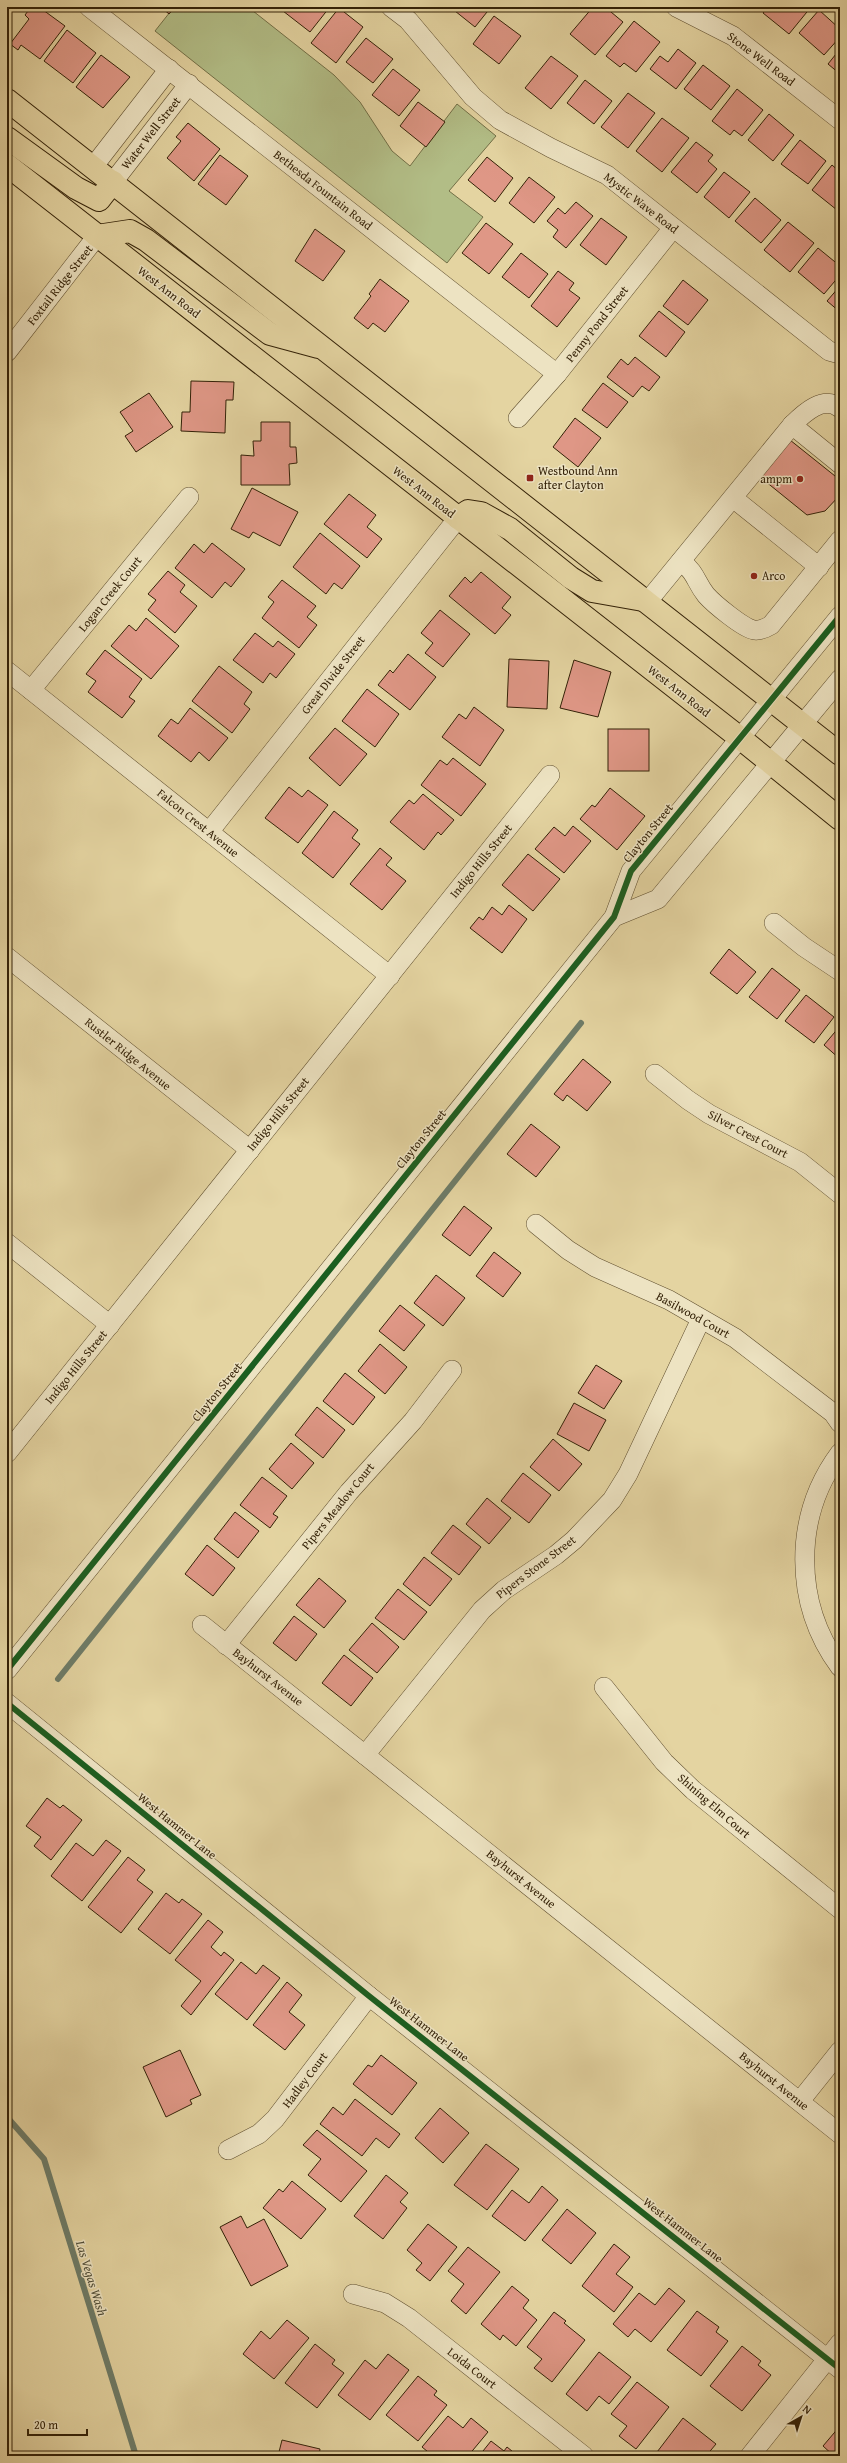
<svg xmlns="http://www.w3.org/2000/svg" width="847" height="2463" viewBox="0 0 847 2463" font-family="'Gentium Book Plus',serif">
  <rect width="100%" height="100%" fill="#e4d4a1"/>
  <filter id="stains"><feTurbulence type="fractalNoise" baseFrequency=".005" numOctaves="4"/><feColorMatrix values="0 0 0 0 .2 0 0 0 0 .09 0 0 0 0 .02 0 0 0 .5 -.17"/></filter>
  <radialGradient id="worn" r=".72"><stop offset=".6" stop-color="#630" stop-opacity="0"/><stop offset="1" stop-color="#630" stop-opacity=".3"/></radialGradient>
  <path fill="#b2bd86" stroke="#726f46" d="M 174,7 L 248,7 L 334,75 L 360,102 L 392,151 L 410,166 L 457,104 L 496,136 L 449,191 L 483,217 L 447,263 L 155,31 Z"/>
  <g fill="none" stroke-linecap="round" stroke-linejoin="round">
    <g stroke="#6e7c68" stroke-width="6">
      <path d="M 58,1679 L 581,1023"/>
      <path d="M 7,2117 L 44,2159 L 136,2456"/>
    </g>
  </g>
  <g fill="#df9786" stroke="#332107">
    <path d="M 31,7 L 39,7 L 65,26 L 40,59 L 21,45 L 18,50 L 10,44 L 29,19 L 25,15 Z"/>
    <path d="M 161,7 L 175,7 L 169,14 Z"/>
    <path d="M 286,7 L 327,7 L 329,8 L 310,32 L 283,11 Z"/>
    <path d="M 450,7 L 491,7 L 475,27 Z"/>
    <path d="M 593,7 L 605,7 L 623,22 L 595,55 L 570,34 Z"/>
    <path d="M 768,7 L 811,7 L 789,34 L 763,13 Z"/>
    <path d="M 339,8 L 363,27 L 336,63 L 311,43 Z"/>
    <path d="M 819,10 L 840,29 L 840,37 L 824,55 L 799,33 Z"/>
    <path d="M 494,16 L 521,36 L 499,64 L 473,44 Z"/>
    <path d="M 634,21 L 660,42 L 636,72 L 624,63 L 620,67 L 606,56 Z"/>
    <path d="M 67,30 L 96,53 L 73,83 L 44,61 Z"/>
    <path d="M 366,38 L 393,59 L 373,83 L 346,62 Z"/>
    <path d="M 678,49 L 696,63 L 676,89 L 650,69 L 660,56 L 668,62 Z"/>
    <path d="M 840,49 L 840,74 L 828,64 Z"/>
    <path d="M 101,55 L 130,77 L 103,108 L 76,87 Z"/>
    <path d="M 551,56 L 578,76 L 551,109 L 525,88 Z"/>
    <path d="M 703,65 L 730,86 L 711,110 L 684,89 Z"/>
    <path d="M 393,69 L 420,90 L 399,116 L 372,95 Z"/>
    <path d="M 585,80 L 612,101 L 594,124 L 567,103 Z"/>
    <path d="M 737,89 L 763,110 L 742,136 L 734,130 L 730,135 L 712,121 Z"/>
    <path d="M 628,93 L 655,113 L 628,148 L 601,127 Z"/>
    <path d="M 418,102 L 445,122 L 426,147 L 400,126 Z"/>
    <path d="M 769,114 L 794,135 L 773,161 L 748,140 Z"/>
    <path d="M 662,118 L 689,138 L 662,172 L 636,151 Z"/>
    <path d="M 188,123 L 220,149 L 194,181 L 167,158 L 181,141 L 176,137 Z"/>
    <path d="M 800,140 L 826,161 L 808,184 L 781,164 Z"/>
    <path d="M 696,142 L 713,155 L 708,161 L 717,169 L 697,193 L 671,172 Z"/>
    <path d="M 220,155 L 248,176 L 226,205 L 198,184 Z"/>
    <path d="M 487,157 L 513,178 L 495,202 L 468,180 Z"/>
    <path d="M 832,165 L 840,172 L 840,207 L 837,210 L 812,190 Z"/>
    <path d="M 724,172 L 750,192 L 729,218 L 704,197 Z"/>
    <path d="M 529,177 L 555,197 L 534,223 L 509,203 Z"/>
    <path d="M 755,198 L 781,220 L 761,243 L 735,221 Z"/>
    <path d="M 576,202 L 593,216 L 566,248 L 553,237 L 558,230 L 547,221 L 558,208 L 565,214 Z"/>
    <path d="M 601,218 L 627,237 L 606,265 L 580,245 Z"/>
    <path d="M 788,222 L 814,243 L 790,272 L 764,250 Z"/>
    <path d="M 486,223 L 513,244 L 489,274 L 462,253 Z"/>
    <path d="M 315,229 L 345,251 L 323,281 L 295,261 Z"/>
    <path d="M 818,248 L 840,266 L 840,275 L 824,294 L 798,272 Z"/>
    <path d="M 521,253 L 548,274 L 529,298 L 502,277 Z"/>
    <path d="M 558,271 L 574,283 L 569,290 L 580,298 L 557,327 L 531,306 Z"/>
    <path d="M 380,279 L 409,301 L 385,332 L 373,323 L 368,329 L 354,318 L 371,296 L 369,294 Z"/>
    <path d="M 683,280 L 708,300 L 688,325 L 663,306 Z"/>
    <path d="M 840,286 L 840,312 L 827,301 Z"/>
    <path d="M 659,311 L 685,332 L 666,357 L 639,336 Z"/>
    <path d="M 635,357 L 660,377 L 649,391 L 642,386 L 633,397 L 607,377 L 621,359 L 628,365 Z"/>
    <path d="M 191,381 L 234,382 L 233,400 L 226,400 L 225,433 L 181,431 L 182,412 L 190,412 Z"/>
    <path d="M 603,383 L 628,402 L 607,428 L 582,410 Z"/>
    <path d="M 149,393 L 173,427 L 136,452 L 125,436 L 133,431 L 120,412 Z"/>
    <path d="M 575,418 L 601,438 L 578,467 L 553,447 Z"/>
    <path d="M 261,422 L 290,422 L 290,447 L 296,447 L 297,463 L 289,464 L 290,485 L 241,485 L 241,455 L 254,456 L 253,441 L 261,441 Z"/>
    <path d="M 790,440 L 840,480 L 840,495 L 825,511 L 807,515 L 760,477 Z"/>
    <path d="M 252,488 L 298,512 L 280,546 L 253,532 L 249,538 L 231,529 Z"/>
    <path d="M 349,494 L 376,515 L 367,527 L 382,539 L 367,558 L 324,524 Z"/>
    <path d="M 320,533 L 360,566 L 342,589 L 334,583 L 326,594 L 293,567 Z"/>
    <path d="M 212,543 L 245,569 L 231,587 L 225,582 L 212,598 L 175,568 L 194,544 L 204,553 Z"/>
    <path d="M 168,571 L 185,585 L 180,592 L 197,606 L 175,633 L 148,610 L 156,600 L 148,594 Z"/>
    <path d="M 481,572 L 511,597 L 502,608 L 511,615 L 495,634 L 449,596 L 465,577 L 471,583 Z"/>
    <path d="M 282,580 L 316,606 L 307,617 L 317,625 L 299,648 L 262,618 L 274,602 L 268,597 Z"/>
    <path d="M 440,610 L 470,634 L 443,667 L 425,653 L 433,643 L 421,633 Z"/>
    <path d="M 146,618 L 179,646 L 151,679 L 111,646 L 129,625 L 136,631 Z"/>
    <path d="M 255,633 L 273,647 L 278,641 L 295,654 L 276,678 L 270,673 L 263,683 L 233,660 Z"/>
    <path d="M 105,650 L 142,679 L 129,697 L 135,701 L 122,718 L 88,692 L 96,681 L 86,674 Z"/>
    <path d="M 408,654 L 436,677 L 410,710 L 378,685 L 390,670 L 393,673 Z"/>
    <path d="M 509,659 L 549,661 L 547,709 L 507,707 Z"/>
    <path d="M 574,660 L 611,672 L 598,717 L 560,708 Z"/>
    <path d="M 219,666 L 252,692 L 244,704 L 250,709 L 232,733 L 192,701 Z"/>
    <path d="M 367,689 L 399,714 L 375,747 L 342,721 Z"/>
    <path d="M 474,707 L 504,730 L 480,766 L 442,737 L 459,714 L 466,719 Z"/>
    <path d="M 190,708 L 228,738 L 209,761 L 199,752 L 191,762 L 158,736 L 171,719 L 178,724 Z"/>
    <path d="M 335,728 L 367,754 L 340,786 L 309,758 Z"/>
    <rect x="608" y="729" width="41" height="42"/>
    <path d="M 453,758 L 486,784 L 461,816 L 421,785 L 440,760 L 447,765 Z"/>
    <path d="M 289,787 L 302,797 L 308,790 L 328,805 L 298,843 L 265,818 Z"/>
    <path d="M 610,788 L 645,816 L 617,850 L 580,819 L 592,805 L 595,807 Z"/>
    <path d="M 423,794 L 454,820 L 441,835 L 438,832 L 424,850 L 390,822 L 409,800 L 414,804 Z"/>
    <path d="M 334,811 L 358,830 L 352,838 L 360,844 L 333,878 L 302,853 Z"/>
    <path d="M 573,826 L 591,841 L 564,873 L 535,849 L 554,827 L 565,836 Z"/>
    <path d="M 380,848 L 392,858 L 386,865 L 406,881 L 382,910 L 350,884 Z"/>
    <path d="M 528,854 L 560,879 L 533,911 L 502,885 Z"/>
    <path d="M 509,905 L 527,919 L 502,953 L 470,928 L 479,917 L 483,920 L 492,907 L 502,915 Z"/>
    <path d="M 729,949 L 756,972 L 737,994 L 710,973 Z"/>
    <path d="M 772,968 L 800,990 L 777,1019 L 749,997 Z"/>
    <path d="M 806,995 L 834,1017 L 814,1043 L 785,1021 Z"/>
    <path d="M 840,1026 L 840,1059 L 824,1045 Z"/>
    <path d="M 583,1059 L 611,1082 L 587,1111 L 567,1095 L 563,1101 L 554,1094 Z"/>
    <path d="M 531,1124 L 560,1147 L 536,1177 L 507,1154 Z"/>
    <path d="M 464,1206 L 492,1228 L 470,1256 L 442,1235 Z"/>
    <path d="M 494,1252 L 521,1273 L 503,1297 L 476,1276 Z"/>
    <path d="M 436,1275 L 465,1298 L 443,1326 L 414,1303 Z"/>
    <path d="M 400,1305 L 425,1325 L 404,1351 L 379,1331 Z"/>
    <path d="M 380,1344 L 407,1367 L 385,1394 L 358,1371 Z"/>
    <path d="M 596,1365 L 622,1381 L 604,1409 L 578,1393 Z"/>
    <path d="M 345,1373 L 375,1397 L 353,1425 L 323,1401 Z"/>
    <path d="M 574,1403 L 606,1420 L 589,1451 L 557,1434 Z"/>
    <path d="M 317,1407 L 345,1430 L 323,1458 L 295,1435 Z"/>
    <path d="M 553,1439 L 582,1464 L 559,1491 L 530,1467 Z"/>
    <path d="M 291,1443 L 314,1463 L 292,1489 L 269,1469 Z"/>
    <path d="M 523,1473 L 551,1495 L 529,1523 L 501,1501 Z"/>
    <path d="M 262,1477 L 287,1496 L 273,1514 L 278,1517 L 270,1528 L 240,1505 Z"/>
    <path d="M 487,1498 L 511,1518 L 489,1544 L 466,1524 Z"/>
    <path d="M 235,1512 L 259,1531 L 238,1558 L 214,1539 Z"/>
    <path d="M 453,1525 L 481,1547 L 459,1575 L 431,1553 Z"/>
    <path d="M 207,1545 L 235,1568 L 213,1596 L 185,1574 Z"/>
    <path d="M 424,1557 L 452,1579 L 430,1606 L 403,1584 Z"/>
    <path d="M 319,1578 L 346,1601 L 324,1628 L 296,1605 Z"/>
    <path d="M 398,1589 L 427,1612 L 404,1640 L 375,1618 Z"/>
    <path d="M 294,1616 L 317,1634 L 296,1661 L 273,1643 Z"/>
    <path d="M 372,1623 L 399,1647 L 377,1673 L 349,1650 Z"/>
    <path d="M 344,1655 L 373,1678 L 351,1706 L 322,1683 Z"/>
    <path d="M 47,1798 L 60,1808 L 63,1805 L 82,1820 L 51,1860 L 34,1846 L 41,1837 L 26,1826 Z"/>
    <path d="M 106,1840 L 121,1851 L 82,1901 L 51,1876 L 76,1843 L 93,1856 Z"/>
    <path d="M 128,1857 L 145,1870 L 137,1880 L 153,1892 L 121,1933 L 88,1907 Z"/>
    <path d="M 166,1893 L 179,1903 L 182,1899 L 202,1914 L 170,1954 L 138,1929 Z"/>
    <path d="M 208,1920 L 223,1932 L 211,1947 L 221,1956 L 224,1952 L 234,1960 L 191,2015 L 181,2006 L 201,1981 L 175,1960 Z"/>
    <path d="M 241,1962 L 256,1974 L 263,1965 L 280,1978 L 247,2020 L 215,1994 Z"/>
    <path d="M 287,1982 L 302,1995 L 289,2012 L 305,2025 L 285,2050 L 253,2025 Z"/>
    <path d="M 180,2050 L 201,2095 L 190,2100 L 192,2104 L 166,2117 L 143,2067 Z"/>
    <path d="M 381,2055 L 417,2083 L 392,2115 L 353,2084 L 368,2065 L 372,2067 Z"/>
    <path d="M 355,2099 L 400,2134 L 389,2148 L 376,2138 L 362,2156 L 320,2124 L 333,2107 L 343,2115 Z"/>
    <path d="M 440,2108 L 469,2133 L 443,2163 L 415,2138 Z"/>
    <path d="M 317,2130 L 367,2171 L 341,2202 L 308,2175 L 321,2159 L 303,2145 Z"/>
    <path d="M 486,2144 L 519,2169 L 487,2210 L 454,2185 Z"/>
    <path d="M 386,2175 L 408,2193 L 400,2202 L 407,2208 L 383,2239 L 354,2216 Z"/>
    <path d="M 292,2181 L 326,2209 L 301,2239 L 263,2208 L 279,2189 L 283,2192 Z"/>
    <path d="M 542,2186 L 558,2200 L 525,2241 L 492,2216 L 512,2190 L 529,2203 Z"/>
    <path d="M 567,2209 L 596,2233 L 571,2264 L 542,2240 Z"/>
    <path d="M 241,2216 L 247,2228 L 264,2219 L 288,2266 L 251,2286 L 220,2227 Z"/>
    <path d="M 428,2224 L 457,2247 L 430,2281 L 416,2270 L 422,2263 L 407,2250 Z"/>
    <path d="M 614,2244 L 630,2257 L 616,2274 L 633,2287 L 614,2312 L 582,2286 Z"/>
    <path d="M 468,2247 L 500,2272 L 466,2314 L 451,2301 L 464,2284 L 448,2271 Z"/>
    <path d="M 512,2286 L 529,2300 L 523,2308 L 537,2320 L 516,2346 L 503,2335 L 500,2340 L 481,2324 Z"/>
    <path d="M 669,2288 L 685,2301 L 651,2342 L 635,2329 L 628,2337 L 613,2324 L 639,2293 L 655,2305 Z"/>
    <path d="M 697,2311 L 719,2327 L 716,2332 L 728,2341 L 701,2376 L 667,2350 Z"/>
    <path d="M 554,2312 L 566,2321 L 564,2323 L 585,2340 L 552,2382 L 534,2368 L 542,2359 L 527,2347 Z"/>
    <path d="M 287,2320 L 309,2338 L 274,2379 L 243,2354 L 261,2331 L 270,2339 Z"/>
    <path d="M 315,2344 L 335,2360 L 332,2364 L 344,2373 L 317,2408 L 285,2383 Z"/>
    <path d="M 742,2346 L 761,2361 L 758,2365 L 771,2375 L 742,2411 L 710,2386 Z"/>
    <path d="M 599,2352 L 631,2377 L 609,2404 L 599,2396 L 587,2411 L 566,2394 Z"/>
    <path d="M 388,2354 L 409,2370 L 370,2420 L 338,2395 L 365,2360 L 376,2369 Z"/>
    <path d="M 418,2376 L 437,2391 L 434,2395 L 447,2405 L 418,2441 L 386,2415 Z"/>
    <path d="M 637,2382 L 669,2407 L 636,2449 L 619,2436 L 627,2426 L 611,2414 Z"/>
    <path d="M 448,2416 L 463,2428 L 471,2418 L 488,2432 L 468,2456 L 433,2456 L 422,2447 Z"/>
    <path d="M 683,2418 L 716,2444 L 706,2456 L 654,2456 Z"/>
    <path d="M 840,2426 L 840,2456 L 834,2456 L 823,2446 Z"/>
    <path d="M 282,2440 L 320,2449 L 319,2456 L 278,2456 Z"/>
    <path d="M 491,2441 L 504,2451 L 507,2447 L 518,2456 L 479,2456 Z"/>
  </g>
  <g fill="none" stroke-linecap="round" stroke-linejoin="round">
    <g stroke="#5f4e2e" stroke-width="20">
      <g id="minor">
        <path d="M 89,7 L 557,374"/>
        <path d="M 391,7 L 408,20 L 473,97 L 500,120 L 551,148 L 607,175 L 829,351 L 840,354"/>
        <path d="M 676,7 L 733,36 L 840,120"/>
        <path d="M 93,167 L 169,69"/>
        <path d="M 113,182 L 189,84"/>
        <path d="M 7,352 L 97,236"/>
        <path d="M 518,418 L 557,374 L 673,228"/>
        <path d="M 792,425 L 840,464"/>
        <path d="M 733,498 L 819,567"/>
        <path d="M 681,561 C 697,574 695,581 706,595 C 714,604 743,628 754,630 C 760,631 766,628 771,625 L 840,540"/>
        <path d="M 648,601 L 792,425 C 804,413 823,395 840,408"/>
        <path d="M 7,671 L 390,976"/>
        <path d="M 31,690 L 189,497"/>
        <path d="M 209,832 L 458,518"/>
        <path d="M 614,917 L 658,899 L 840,679"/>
        <path d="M 774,923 L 804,947 L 840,971"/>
        <path d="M 7,957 L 250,1150"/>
        <path d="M 655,1074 L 688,1100 L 709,1114 L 800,1162 L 840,1194"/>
        <path d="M 536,1224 L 568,1250 L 595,1267 L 669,1300 L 735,1338 L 833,1413 L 840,1423"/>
        <path d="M 7,1243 L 110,1325"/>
        <path d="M 7,1453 L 550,775"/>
        <path d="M 840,1453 C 793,1516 793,1603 840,1667"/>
        <path d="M 202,1625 L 840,2134"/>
        <path d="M 226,1645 L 349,1492 L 413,1421 L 452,1370"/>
        <path d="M 7,1670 L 614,917 L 631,871 L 840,616"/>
        <path d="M 604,1687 L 664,1762 L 693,1790 L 840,1909"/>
        <path d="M 7,1703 L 369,1996 L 840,2369"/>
        <path d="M 365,1755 L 482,1610 L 504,1590 L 556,1555 L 574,1540 L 612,1500 L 628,1474 L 701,1319"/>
        <path d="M 800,2101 L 840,2051"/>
        <path d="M 228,2150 L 259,2134 L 275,2119 L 369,1996"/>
        <path d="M 353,2294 L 385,2303 L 409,2318 L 584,2456"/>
        <path d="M 750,2456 L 840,2343"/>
      </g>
    </g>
    <g stroke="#332107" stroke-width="24">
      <g id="major">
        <path d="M 7,100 L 840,754"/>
        <path d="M 7,138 L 76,188 L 99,200 L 113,182"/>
        <path d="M 7,165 L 740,738 L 840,819"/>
        <path d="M 97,236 L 130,231 L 146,240 L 270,334 L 318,347"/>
        <path d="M 458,518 L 468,511 L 481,513 L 510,529 L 571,578 L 592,591 L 643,600"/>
      </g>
    </g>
    <use href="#minor" stroke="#ede3c2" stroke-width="19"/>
    <use href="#major" stroke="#e4d4a1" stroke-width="22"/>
    <g stroke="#ede3c2" stroke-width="8">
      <g id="cycleway">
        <path d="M 7,1670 L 614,917 L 631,871 L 840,616"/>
        <path d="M 7,1703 L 369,1996 L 840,2369"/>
      </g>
    </g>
    <use href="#cycleway" stroke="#1b5e20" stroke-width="6"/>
  </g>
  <g fill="#8f2418" stroke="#ede3c2" stroke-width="1.5">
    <rect x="526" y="474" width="8" height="8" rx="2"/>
    <circle cx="800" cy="479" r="4"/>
    <circle cx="754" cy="576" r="4"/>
  </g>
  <g text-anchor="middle" stroke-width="3" stroke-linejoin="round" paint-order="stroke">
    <g font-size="12" fill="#332107" stroke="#ede3c2">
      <text transform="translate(761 59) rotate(37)" y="4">Stone Well Road</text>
      <text transform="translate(151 133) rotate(-52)" y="4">Water Well Street</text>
      <text transform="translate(323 190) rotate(38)" y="4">Bethesda Fountain Road</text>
      <text transform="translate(641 203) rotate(38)" y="4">Mystic Wave Road</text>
      <text transform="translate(60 285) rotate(-52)" y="4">Foxtail Ridge Street</text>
      <text transform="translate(169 292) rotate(38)" y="4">West Ann Road</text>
      <text transform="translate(597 324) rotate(-52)" y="4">Penny Pond Street</text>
      <text transform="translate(424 492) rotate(38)" y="4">West Ann Road</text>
      <text transform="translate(110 594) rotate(-51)" y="4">Logan Creek Court</text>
      <text transform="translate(333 675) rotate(-52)" y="4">Great Divide Street</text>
      <text transform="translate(679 691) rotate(38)" y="4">West Ann Road</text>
      <text transform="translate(198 823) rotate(39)" y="4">Falcon Crest Avenue</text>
      <text transform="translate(648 833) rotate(-51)" y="4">Clayton Street</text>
      <text transform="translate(481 861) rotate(-51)" y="4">Indigo Hills Street</text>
      <text transform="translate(128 1054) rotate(39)" y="4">Rustler Ridge Avenue</text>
      <text transform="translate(278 1114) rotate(-51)" y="4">Indigo Hills Street</text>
      <text transform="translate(748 1134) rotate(28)" y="4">Silver Crest Court</text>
      <text transform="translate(421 1139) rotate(-51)" y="4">Clayton Street</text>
      <text transform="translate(693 1315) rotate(29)" y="4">Basilwood Court</text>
      <text transform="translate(76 1367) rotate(-51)" y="4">Indigo Hills Street</text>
      <text transform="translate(217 1392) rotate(-51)" y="4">Clayton Street</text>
      <text transform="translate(338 1506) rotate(-51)" y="4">Pipers Meadow Court</text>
      <text transform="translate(536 1567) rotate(-37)" y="4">Pipers Stone Street</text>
      <text transform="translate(268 1677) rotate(38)" y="4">Bayhurst Avenue</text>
      <text transform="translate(714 1806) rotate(41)" y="4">Shining Elm Court</text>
      <text transform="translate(177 1826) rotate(39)" y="4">West Hammer Lane</text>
      <text transform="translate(521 1879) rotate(39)" y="4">Bayhurst Avenue</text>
      <text transform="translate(429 2029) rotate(38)" y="4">West Hammer Lane</text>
      <text transform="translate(305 2080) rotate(-53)" y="4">Hadley Court</text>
      <text transform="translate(774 2081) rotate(39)" y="4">Bayhurst Avenue</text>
      <text transform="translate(683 2230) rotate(38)" y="4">West Hammer Lane</text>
      <text transform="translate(472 2368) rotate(38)" y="4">Loida Court</text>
    </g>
    <g font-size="12" fill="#332107" stroke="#ede3c2" text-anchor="start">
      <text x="538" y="475">Westbound Ann<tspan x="538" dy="14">after Clayton</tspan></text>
      <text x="792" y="483" text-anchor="end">ampm</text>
      <text x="762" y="580">Arco</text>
    </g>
    <g font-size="13" font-style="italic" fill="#504e38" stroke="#ede3c2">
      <text transform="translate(92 2278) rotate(73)" y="5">Las Vegas Wash</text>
    </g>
  </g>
  <rect width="847" height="2463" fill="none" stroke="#e4d4a1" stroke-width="24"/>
  <rect x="8" y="8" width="831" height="2447" fill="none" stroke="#332107" stroke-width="2"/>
  <rect x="12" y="12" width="823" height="2439" fill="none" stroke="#332107"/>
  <g transform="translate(801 2417) rotate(39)" stroke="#ede3c2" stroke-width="3" paint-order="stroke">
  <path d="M0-3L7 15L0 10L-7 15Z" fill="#332107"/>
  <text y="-6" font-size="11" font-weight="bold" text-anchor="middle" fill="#332107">N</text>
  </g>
  <path d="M28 2429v6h59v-6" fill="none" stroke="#332107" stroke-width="2"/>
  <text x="34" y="2429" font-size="12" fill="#332107" stroke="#ede3c2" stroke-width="3" paint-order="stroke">20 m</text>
  <rect width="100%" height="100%" filter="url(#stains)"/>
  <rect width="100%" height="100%" fill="url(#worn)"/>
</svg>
